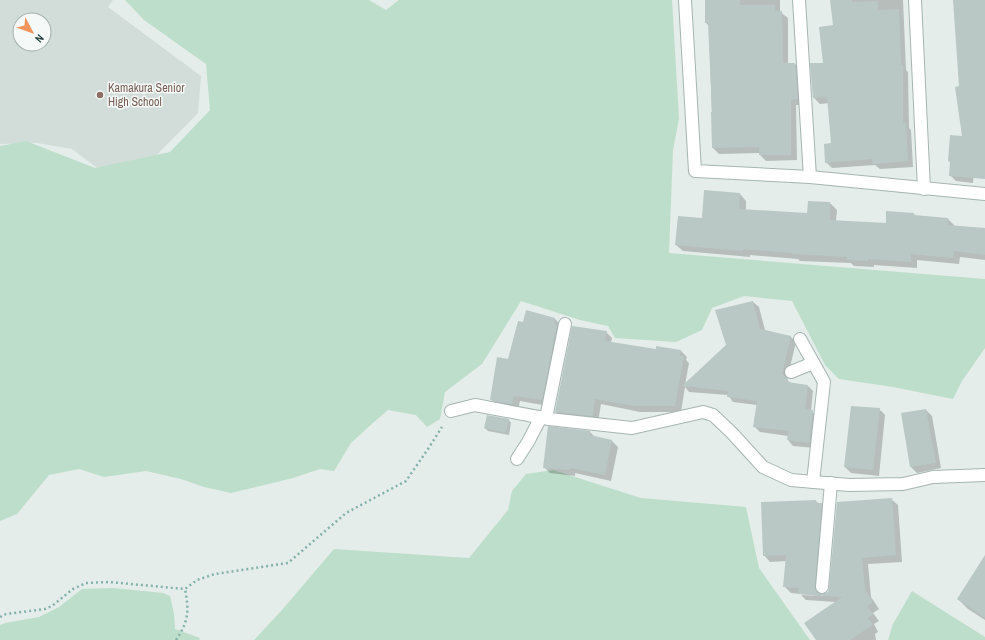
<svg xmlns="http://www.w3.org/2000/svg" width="985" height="640" viewBox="0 0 985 640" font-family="'Archivo Narrow',sans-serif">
  <rect width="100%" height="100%" fill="#e4edea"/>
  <path fill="#d2ddda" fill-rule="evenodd" d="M 0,0 L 113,0 L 108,7 L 201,76 L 198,113 L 124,188 L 72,149 L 37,143 L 0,144 ZM 20,20 L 44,20 L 44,44 L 20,44 Z"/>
  <g fill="#bddeca">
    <path d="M 125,0 L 369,0 L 386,10 L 399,0 L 672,0 L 679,119 L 673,150 L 669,253 L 985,279 L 985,348 L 962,381 L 953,399 L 893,387 L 839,379 L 825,365 L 792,301 L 744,296 L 712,308 L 702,330 L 676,342 L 615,338 L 608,326 L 580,320 L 521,301 L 482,364 L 445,392 L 440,419 L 427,427 L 416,415 L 388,410 L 374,422 L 351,443 L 334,471 L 320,469 L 293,478 L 231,493 L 204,487 L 181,479 L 146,471 L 104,477 L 79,469 L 49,475 L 17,514 L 0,521 L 0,146 L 26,141 L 95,168 L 170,152 L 210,110 L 206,64 L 144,20 Z"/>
    <path d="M 553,470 L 641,498 L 746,507 L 759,568 L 810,640 L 254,640 L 282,610 L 334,549 L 469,558 L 508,510 L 512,491 L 526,474 Z"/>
    <path d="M 113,588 L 163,593 L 170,596 L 174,614 L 175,629 L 200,638 L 199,640 L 0,640 L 0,625 L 5,623 L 39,617 L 59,607 L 82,589 Z"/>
    <path d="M 912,591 L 985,637 L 985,640 L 888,640 L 893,624 Z"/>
  </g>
  <g fill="#0003">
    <path d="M 706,0 L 780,0 L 780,12 L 788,18 L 788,64 L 795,64 L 801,70 L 803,105 L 796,105 L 797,160 L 766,161 L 760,155 L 760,153 L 719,154 L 713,148 L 709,26 L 706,23 Z"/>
    <path d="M 831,0 L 903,0 L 906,70 L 908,72 L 909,128 L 911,130 L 913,167 L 880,169 L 875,165 L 832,168 L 826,162 L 832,143 L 829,103 L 820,104 L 814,98 L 834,26 Z"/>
    <path d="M 985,29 L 985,170 L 974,169 L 973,183 L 956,181 L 950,175 L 963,137 Z"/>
    <path d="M 740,194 L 746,201 L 746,211 L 808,215 L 830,203 L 837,210 L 836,221 L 886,224 L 914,214 L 916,216 L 948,219 L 955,226 L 985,229 L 985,260 L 960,257 L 959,264 L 917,260 L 917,268 L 874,265 L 874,267 L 854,266 L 851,263 L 800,261 L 798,259 L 750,255 L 750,257 L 683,251 L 676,245 L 703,219 Z"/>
    <path d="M 753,302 L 759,307 L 765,330 L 791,337 L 796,342 L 787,380 L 792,384 L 808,386 L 813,391 L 811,411 L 818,417 L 815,448 L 793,446 L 788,440 L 788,436 L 760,432 L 755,427 L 757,405 L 733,402 L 728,395 L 689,392 L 685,387 L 681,412 L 640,412 L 601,404 L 598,422 L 562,418 L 556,412 L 606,332 L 612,338 L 611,343 L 656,350 L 681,351 L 687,357 L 686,360 L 689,363 L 685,385 L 727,345 Z"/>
    <path d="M 555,319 L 561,325 L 548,406 L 520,401 L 518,410 L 497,406 L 492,400 L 523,323 Z"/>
    <path d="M 879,409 L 885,415 L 879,476 L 851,473 L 845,467 Z"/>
    <path d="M 926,410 L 932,416 L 941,468 L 917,473 L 911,467 Z"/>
    <path d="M 509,420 L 511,423 L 509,435 L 488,431 L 485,428 Z"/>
    <path d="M 590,432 L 596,438 L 612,441 L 618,447 L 611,481 L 575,473 L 575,476 L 550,473 L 544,467 Z"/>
    <path d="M 891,499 L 898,505 L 902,562 L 868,564 L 871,597 L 879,609 L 873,613 L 879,621 L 874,624 L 878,632 L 875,634 L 876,640 L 818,640 L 836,602 L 806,600 L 801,595 L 822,596 L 829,592 Z"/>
    <path d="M 816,501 L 819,504 L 821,504 L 828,510 L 821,596 L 791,593 L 784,586 L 787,561 L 770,562 L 764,555 Z"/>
    <path d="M 985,557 L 985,620 L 968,609 L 958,599 Z"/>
  </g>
  <g fill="#b9c8c4">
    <path d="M 705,0 L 740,0 L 740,5 L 775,5 L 775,11 L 782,11 L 783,63 L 795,63 L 798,99 L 791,100 L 791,155 L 759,155 L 759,147 L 712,148 L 711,112 L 712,112 L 708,23 L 705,23 Z"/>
    <path d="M 830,0 L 852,0 L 852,2 L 878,1 L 878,10 L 899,9 L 901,65 L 903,65 L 903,123 L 906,123 L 908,161 L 873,164 L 872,159 L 825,163 L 824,144 L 831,143 L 827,97 L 813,98 L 810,63 L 823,63 L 819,27 L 833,25 Z"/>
    <path d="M 953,0 L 985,0 L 985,179 L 949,176 L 950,162 L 948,161 L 950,135 L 962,136 L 955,87 L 959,86 Z"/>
    <path d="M 704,190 L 740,193 L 739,209 L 807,213 L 808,201 L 830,202 L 830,220 L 886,223 L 886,211 L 914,213 L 914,215 L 948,218 L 948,225 L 985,228 L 985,255 L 954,251 L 953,258 L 911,254 L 911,262 L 868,259 L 868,261 L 847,260 L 847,257 L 792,254 L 792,253 L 743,249 L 743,251 L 675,245 L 678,216 L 702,218 Z"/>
    <path d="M 753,301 L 760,329 L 791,336 L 782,374 L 788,379 L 787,382 L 808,385 L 805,409 L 813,410 L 809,443 L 787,440 L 788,431 L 753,427 L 757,401 L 727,397 L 728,391 L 682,386 L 726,345 L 715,310 Z"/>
    <path d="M 526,310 L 555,318 L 554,324 L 557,325 L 542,400 L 514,396 L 512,404 L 490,400 L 497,357 L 508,359 L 518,321 L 523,322 Z"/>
    <path d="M 572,326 L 607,331 L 605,341 L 656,349 L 656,346 L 681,350 L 680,356 L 684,356 L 675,406 L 633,406 L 595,399 L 593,416 L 555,412 Z"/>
    <path d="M 851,406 L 880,408 L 873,470 L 844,467 Z"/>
    <path d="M 926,409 L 936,463 L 910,467 L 901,413 Z"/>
    <path d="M 487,415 L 509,419 L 506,433 L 484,428 Z"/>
    <path d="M 548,426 L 590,431 L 590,435 L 612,440 L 605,475 L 570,468 L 570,470 L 543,468 Z"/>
    <path d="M 892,498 L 896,555 L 862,558 L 865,590 L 873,602 L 867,606 L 873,614 L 868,618 L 873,625 L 850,640 L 816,640 L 804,623 L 842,597 L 798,594 L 799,588 L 783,587 L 786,555 L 763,556 L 761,502 L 816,500 L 816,503 L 822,503 L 815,586 L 817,593 L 822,594 L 828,592 L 829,588 L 837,502 Z"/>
    <path d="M 985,555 L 985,618 L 957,599 Z"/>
  </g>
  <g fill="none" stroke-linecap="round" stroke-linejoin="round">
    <g stroke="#a6b5b2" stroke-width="14">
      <g id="service">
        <path d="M 800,339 L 824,382 L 813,482"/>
        <path d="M 791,372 L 813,363"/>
        <path d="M 546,418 L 565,324"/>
        <path d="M 517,459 L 528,442 L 541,417"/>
        <path d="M 822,587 L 831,483"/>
      </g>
    </g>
    <g stroke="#a6b5b2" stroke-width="14">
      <g id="minor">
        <path d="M 685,0 L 695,171 L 810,177 L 985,194"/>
        <path d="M 799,0 L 810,177"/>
        <path d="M 915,0 L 924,189"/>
        <path d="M 451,411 L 475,405 L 549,419 L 632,428 L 703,412 L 713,415 L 732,433 L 763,467 L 791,480 L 849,485 L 903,484 L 933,477 L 985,475"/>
      </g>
    </g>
    <g stroke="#84b1a9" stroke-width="2.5" stroke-dasharray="2 3" stroke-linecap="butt">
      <path d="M 0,617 L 6,614 L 45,609 L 52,606 L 73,589 L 86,583 L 109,582 L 185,589 L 197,580 L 215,574 L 288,563 L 346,513 L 406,481 L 428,449 L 442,427"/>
      <path d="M 176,640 C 189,621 189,610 185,589"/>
    </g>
    <use href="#service" stroke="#fff" stroke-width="12"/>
    <use href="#minor" stroke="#fff" stroke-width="12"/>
  </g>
  <circle fill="#8d6e63" stroke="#f5faf8" stroke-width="1.5" cx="100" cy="95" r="4"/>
  <g text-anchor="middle" stroke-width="3" stroke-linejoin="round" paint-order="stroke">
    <g font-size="12" fill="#785e54" stroke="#f5faf8" text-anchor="start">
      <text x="108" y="92">Kamakura Senior<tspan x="108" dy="14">High School</tspan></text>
    </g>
  </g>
  <g transform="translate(32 32) rotate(131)"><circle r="19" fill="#f5faf8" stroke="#a1afac"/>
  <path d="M0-3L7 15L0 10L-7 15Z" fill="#f2955d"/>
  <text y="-6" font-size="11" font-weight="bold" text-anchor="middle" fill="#233f3b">N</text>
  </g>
</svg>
